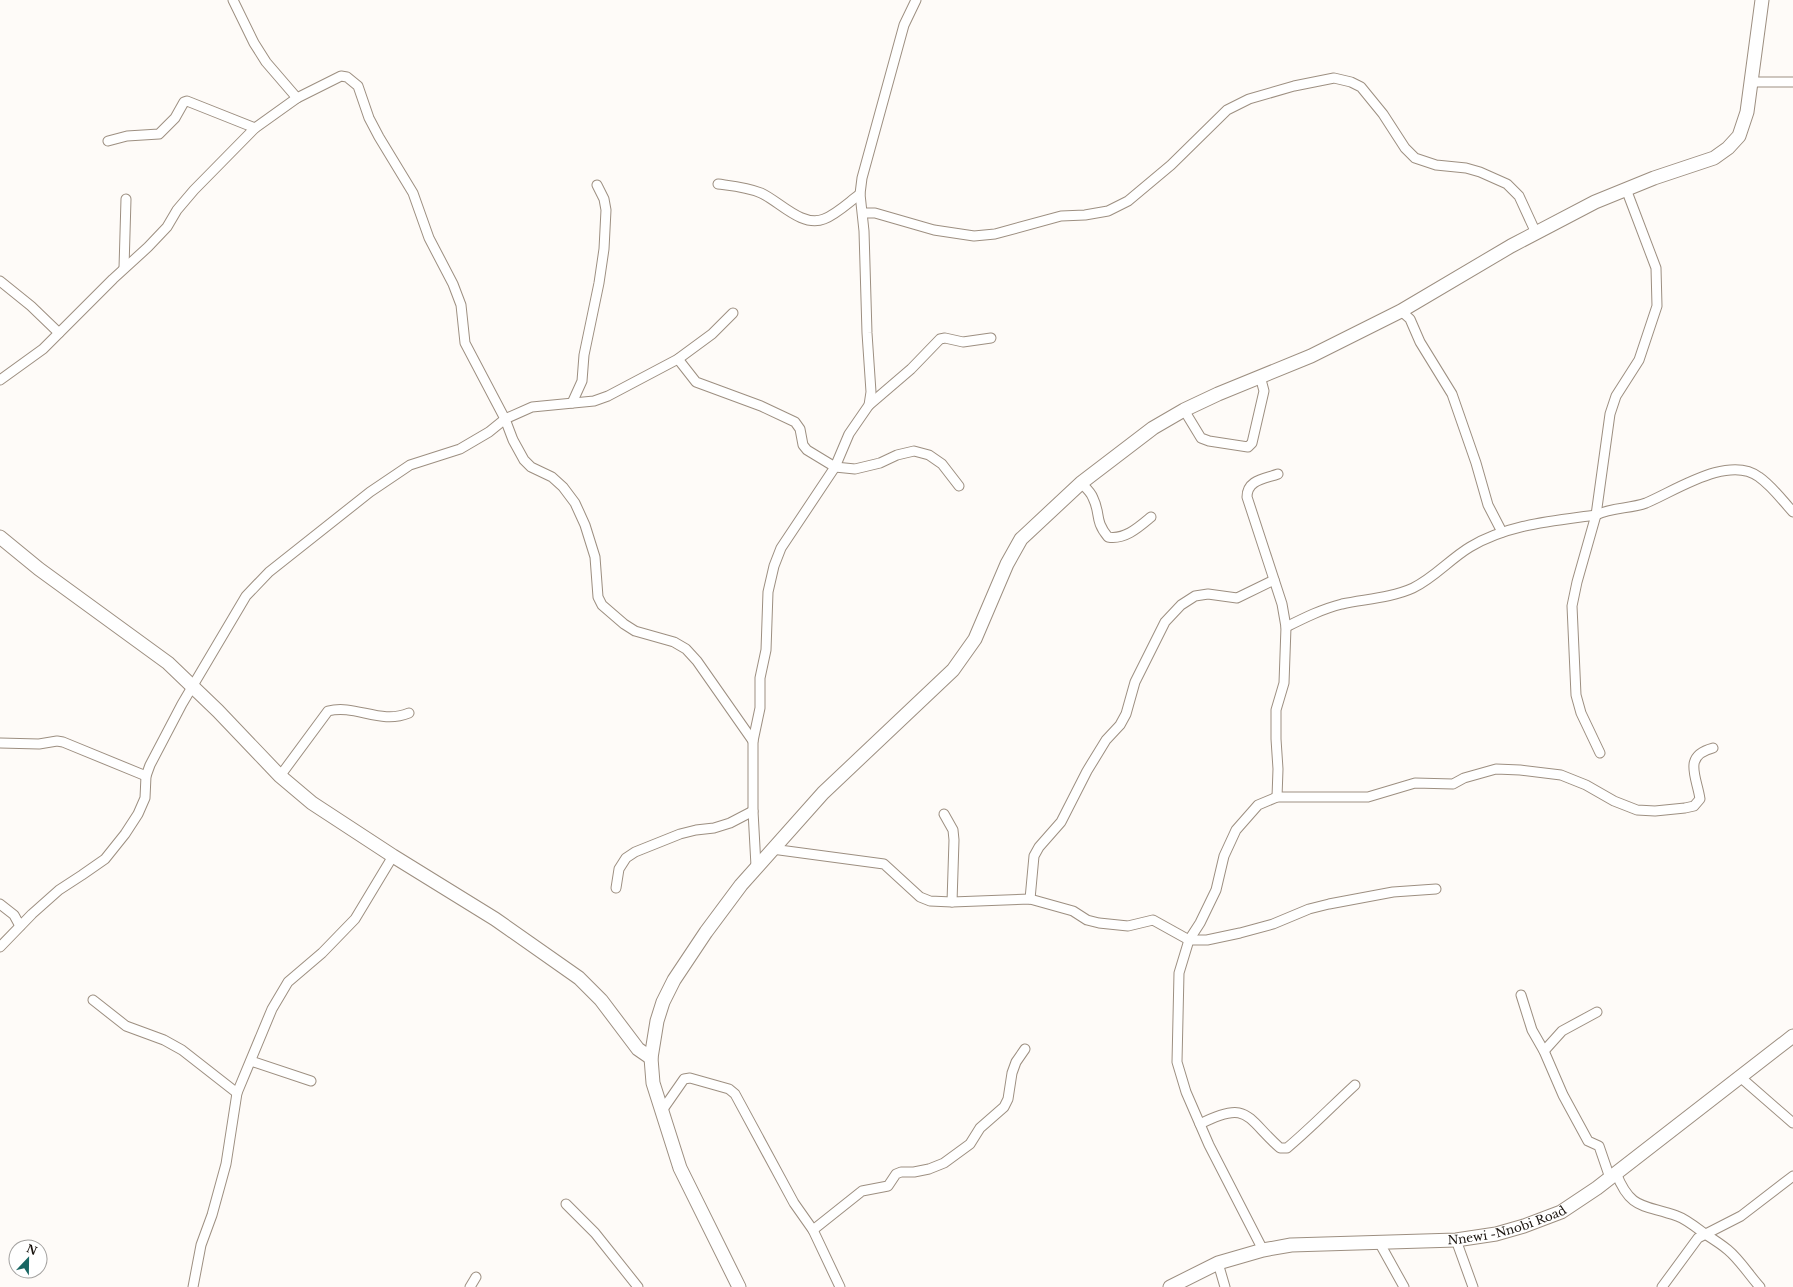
<svg xmlns="http://www.w3.org/2000/svg" width="1793" height="1287" viewBox="0 0 1793 1287" font-family="'Libre Baskerville',serif">
  <rect width="100%" height="100%" fill="#fefbf8"/>
  <g fill="none" stroke-linecap="round" stroke-linejoin="round">
    <g stroke="#9d8f81" stroke-width="11">
      <g id="street">
        <path d="M 233,0 L 254,43 L 266,62 L 297,98"/>
        <path d="M 1751,82 L 1793,82"/>
        <path d="M 108,141 L 127,136 L 159,134 L 175,118 L 184,102 L 187,101 L 255,128"/>
        <path d="M 718,184 C 733,186 747,187 761,193 C 779,201 802,228 824,219 C 837,214 849,202 860,194"/>
        <path d="M 863,213 L 875,213 L 934,230 L 974,236 L 995,234 L 1061,216 L 1085,215 L 1108,211 L 1128,201 L 1171,165 L 1227,110 L 1249,99 L 1294,86 L 1334,78 L 1351,82 L 1361,87 L 1383,114 L 1405,148 L 1415,158 L 1436,165 L 1466,168 L 1480,172 L 1507,184 L 1519,196 L 1536,233"/>
        <path d="M 124,268 L 126,199"/>
        <path d="M 0,281 L 31,306 L 59,333"/>
        <path d="M 1401,311 L 1410,319 L 1420,342 L 1452,394 L 1476,463 L 1488,505 L 1502,532"/>
        <path d="M 678,359 L 696,382 L 761,406 L 795,422 L 800,429 L 803,445 L 807,450 L 835,467 L 855,469 L 880,463 L 897,455 L 914,451 L 929,455 L 942,464 L 959,486"/>
        <path d="M 0,380 L 43,349 L 113,279 L 148,247 L 167,227 L 177,210 L 194,190 L 255,128 L 297,98 L 341,76 L 347,77 L 358,86 L 369,118 L 379,137 L 413,193 L 429,238 L 453,284 L 461,305 L 465,343 L 505,419 L 513,440 L 524,460 L 531,467 L 552,477 L 563,487 L 575,503 L 585,525 L 595,557 L 598,597 L 602,605 L 624,624 L 635,631 L 674,642 L 686,649 L 697,661 L 753,741"/>
        <path d="M 572,403 L 582,381 L 584,355 L 599,283 L 604,249 L 606,210 L 604,199 L 597,185"/>
        <path d="M 869,405 L 911,369 L 940,339 L 945,338 L 963,342 L 991,338"/>
        <path d="M 1184,410 L 1201,438 L 1209,441 L 1248,447 L 1252,443 L 1264,391 L 1260,376"/>
        <path d="M 1081,483 C 1085,487 1091,492 1093,498 C 1101,514 1094,520 1108,537 C 1125,540 1139,527 1151,517"/>
        <path d="M 1286,627 C 1304,618 1322,609 1342,604 C 1366,599 1391,598 1413,588 C 1434,578 1450,559 1470,547 C 1509,524 1553,521 1596,515 C 1612,507 1630,509 1646,503 C 1675,491 1729,454 1759,477 C 1772,486 1782,500 1793,512"/>
        <path d="M 0,743 L 39,744 L 57,741 L 63,742 L 146,776"/>
        <path d="M 1600,753 L 1581,713 L 1576,695 L 1572,606 L 1577,582 L 1596,515 L 1610,414 L 1616,396 L 1639,360 L 1657,306 L 1656,268 L 1626,189"/>
        <path d="M 280,776 L 328,711 C 356,704 380,725 409,713"/>
        <path d="M 1277,797 L 1278,769 L 1276,739 L 1276,710 L 1284,683 L 1286,627 L 1282,604 L 1247,497 C 1247,480 1264,479 1278,474"/>
        <path d="M 944,814 L 953,830 L 954,840 L 952,902"/>
        <path d="M 772,849 L 884,864 L 920,897 L 930,901 L 952,902 L 1030,899 L 1073,911 L 1087,920 L 1099,923 L 1128,926 L 1153,920 L 1189,940 L 1207,940 L 1240,933 L 1273,924 L 1309,909 L 1329,904 L 1393,892 L 1436,889"/>
        <path d="M 756,866 L 753,811 L 753,741 L 760,708 L 760,678 L 766,650 L 768,592 L 774,566 L 781,548 L 835,467 L 849,434 L 869,405 L 871,392 L 867,333 L 864,231 L 860,194 L 862,178 L 904,25 L 916,0"/>
        <path d="M 616,888 L 619,869 L 626,858 L 635,852 L 680,834 L 696,830 L 714,828 L 730,823 L 753,811"/>
        <path d="M 1030,899 L 1034,856 L 1039,847 L 1061,822 L 1087,771 L 1106,740 L 1120,725 L 1126,714 L 1135,682 L 1165,622 L 1181,605 L 1195,596 L 1208,594 L 1237,598 L 1274,580"/>
        <path d="M 0,904 L 14,915 L 20,926"/>
        <path d="M 0,947 L 32,914 L 59,890 L 82,875 L 105,859 L 125,834 L 138,814 L 145,798 L 146,776 L 150,765 L 182,704 L 246,596 L 269,572 L 370,492 L 410,465 L 460,449 L 489,432 L 505,419 L 532,407 L 594,401 L 608,396 L 678,359 L 712,334 L 733,313"/>
        <path d="M 1521,995 L 1532,1030 L 1544,1051 L 1563,1095 L 1588,1141 L 1599,1146 L 1610,1178"/>
        <path d="M 93,1000 L 126,1026 L 164,1040 L 182,1050 L 237,1093"/>
        <path d="M 1544,1051 L 1562,1031 L 1597,1012"/>
        <path d="M 251,1061 L 311,1081"/>
        <path d="M 1739,1076 L 1793,1123"/>
        <path d="M 661,1112 L 684,1079 L 690,1078 L 729,1089 L 735,1094 L 794,1203 L 813,1230 L 840,1287"/>
        <path d="M 1200,1124 C 1249,1099 1246,1118 1280,1148 L 1287,1148 C 1311,1128 1332,1106 1355,1085"/>
        <path d="M 1616,1173 C 1631,1211 1644,1204 1677,1216 C 1686,1219 1697,1228 1705,1234 C 1713,1239 1721,1244 1728,1250 C 1740,1260 1749,1275 1760,1287"/>
        <path d="M 566,1204 L 595,1233 L 638,1287"/>
        <path d="M 813,1230 L 862,1191 L 888,1186 L 896,1174 L 901,1172 L 914,1172 L 929,1169 L 944,1163 L 970,1144 L 980,1128 L 1004,1107 L 1008,1099 L 1012,1073 L 1016,1062 L 1025,1049"/>
        <path d="M 1456,1240 L 1473,1287"/>
        <path d="M 1379,1242 L 1404,1287"/>
        <path d="M 1263,1250 L 1209,1145 L 1186,1092 L 1177,1062 L 1179,973 L 1189,940 L 1200,923 L 1216,890 L 1224,856 L 1236,830 L 1258,805 L 1277,797 L 1368,797 L 1415,783 L 1453,784 L 1464,778 L 1496,769 L 1520,770 L 1561,775 L 1586,785 L 1614,801 L 1637,810 L 1655,811 L 1685,808 L 1694,806 L 1700,799 C 1697,777 1682,756 1713,748"/>
        <path d="M 1218,1263 L 1225,1287"/>
        <path d="M 193,1287 L 201,1245 L 212,1215 L 226,1164 L 237,1093 L 272,1009 L 288,982 L 322,953 L 355,919 L 393,856"/>
        <path d="M 470,1287 L 476,1277"/>
        <path d="M 1662,1287 L 1698,1238 L 1741,1216 L 1793,1176"/>
      </g>
    </g>
    <g stroke="#9d8f81" stroke-width="15">
      <g id="secondary">
        <path d="M 0,537 L 39,569 L 168,663 L 218,711 L 280,776 L 312,803 L 393,856 L 495,919 L 579,978 L 601,1000 L 638,1049 L 651,1058"/>
        <path d="M 739,1287 L 680,1168 L 653,1083 L 651,1058 L 657,1021 L 663,1002 L 674,980 L 706,932 L 741,885 L 823,793 L 953,670 L 975,639 L 1007,564 L 1021,539 L 1081,483 L 1153,428 L 1184,410 L 1218,394 L 1311,356 L 1401,311 L 1511,246 L 1595,202 L 1654,178 L 1714,158 L 1728,148 L 1739,136 L 1747,112 L 1762,0"/>
        <path id="s1" d="M 1170,1287 L 1218,1263 L 1263,1250 L 1291,1245 L 1456,1240 L 1496,1234 L 1524,1226 L 1561,1212 L 1597,1188 L 1793,1036"/>
      </g>
    </g>
    <use href="#street" stroke="#fff" stroke-width="9"/>
    <use href="#secondary" stroke="#fff" stroke-width="13"/>
  </g>
  <g text-anchor="middle" stroke-width="4" stroke-linejoin="round" paint-order="stroke">
    <g font-size="12" fill="#1a140f" stroke="#fff">
      <text dy="4" stroke="none"><textPath href="#s1" startOffset="347">Nnewi -Nnobi Road</textPath></text>
    </g>
  </g>
  <g transform="translate(28 1259) rotate(22)"><circle r="19" fill="#ffffff" stroke="#a3a19f"/>
  <path d="M0-3L7 15L0 10L-7 15Z" fill="#186663"/>
  <text y="-6" font-size="11" font-weight="bold" text-anchor="middle" fill="#1a140f">N</text>
  </g>
</svg>
